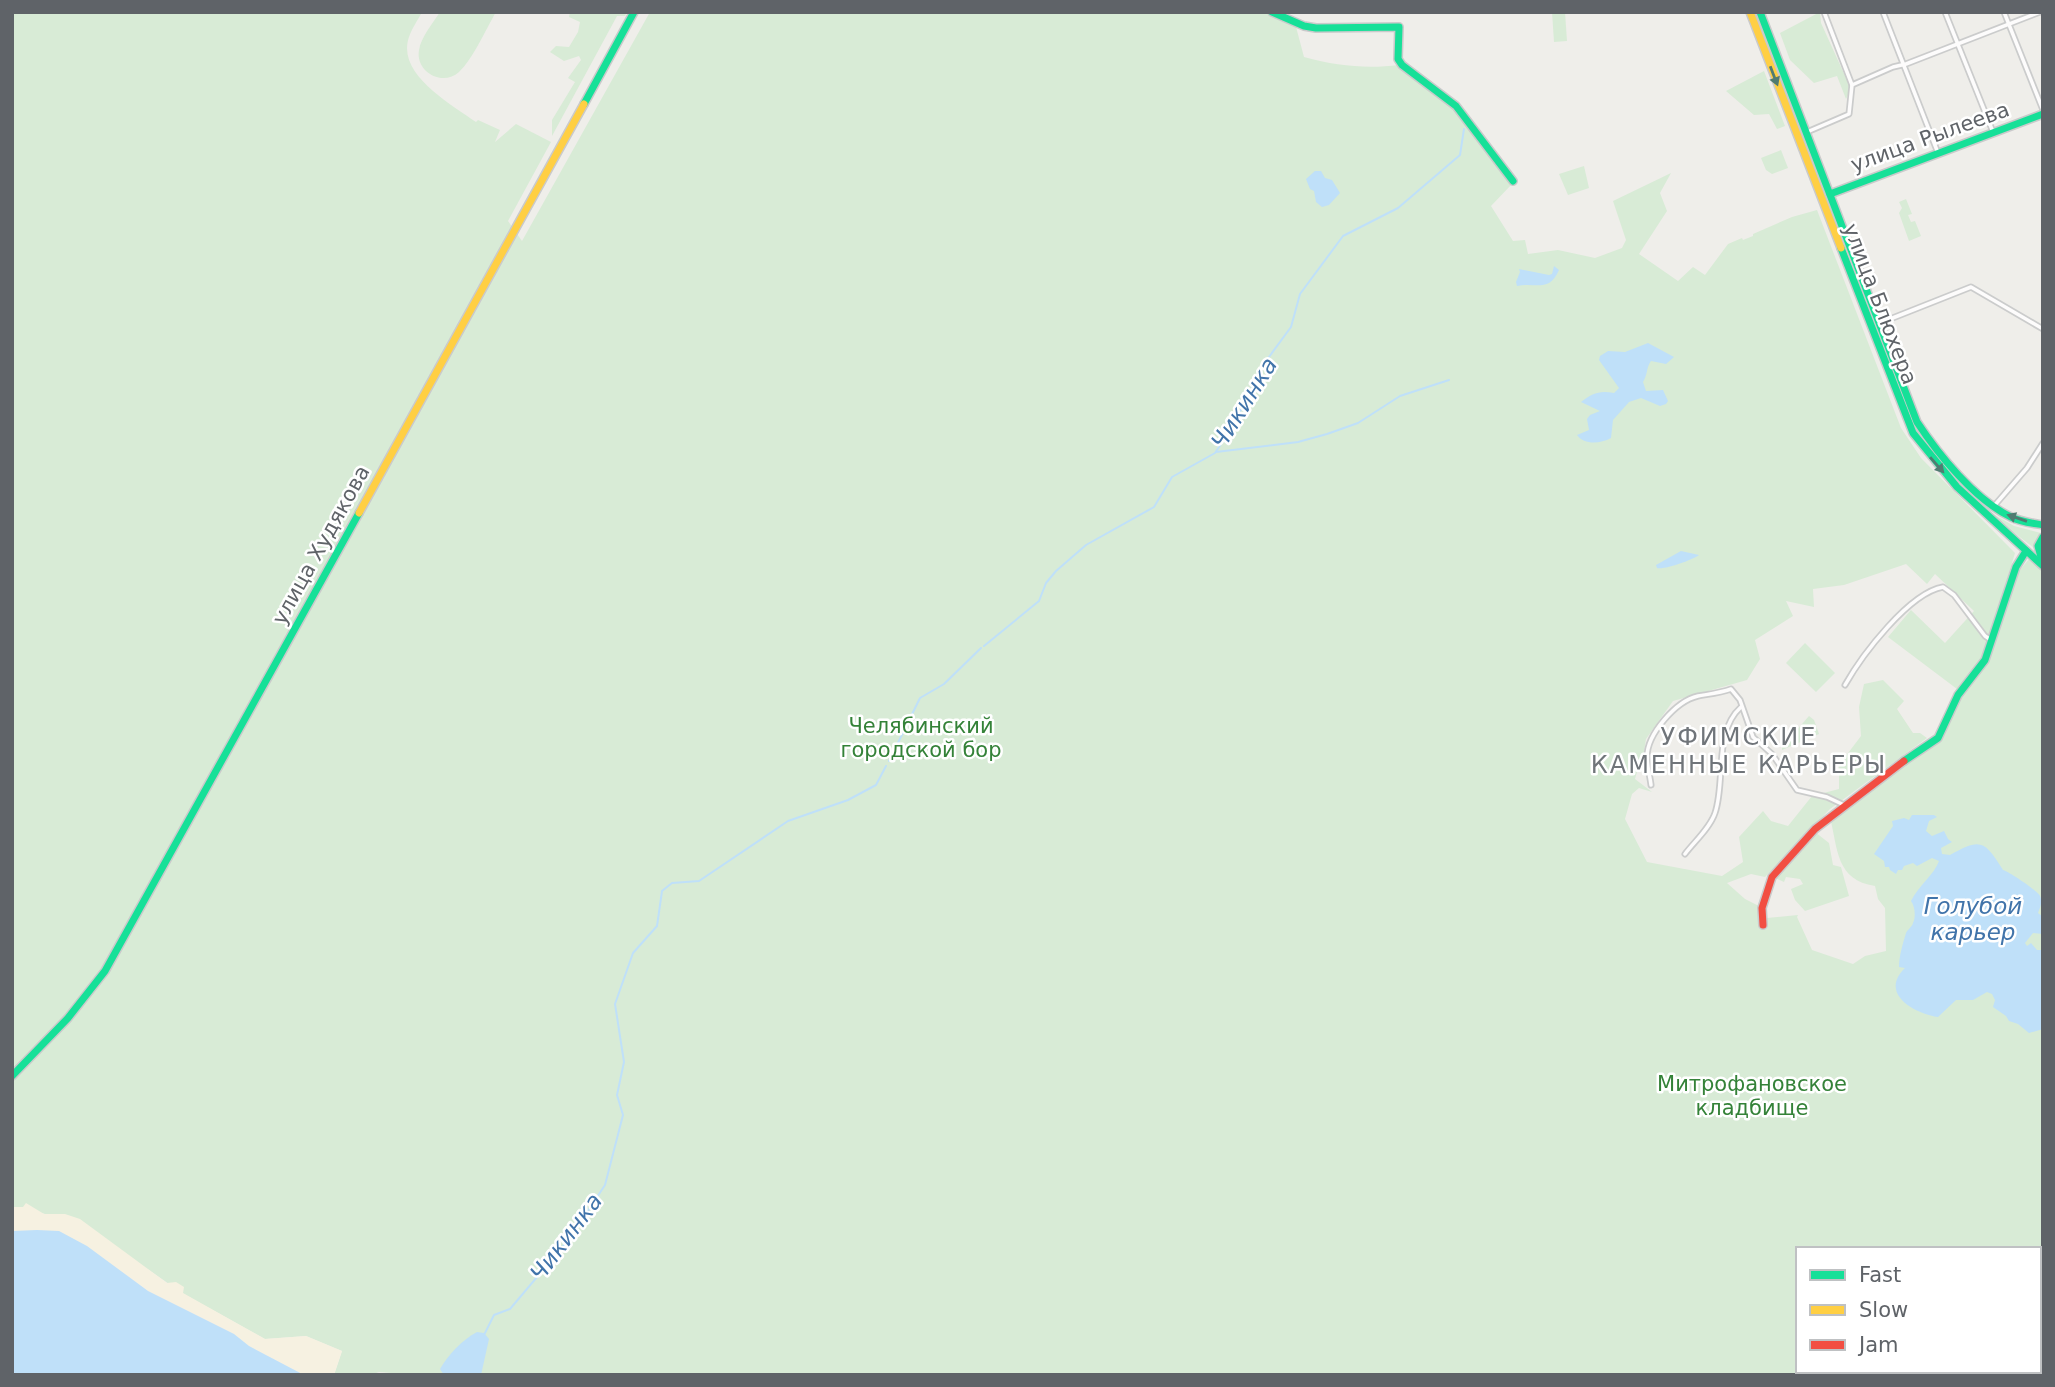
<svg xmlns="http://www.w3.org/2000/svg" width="2055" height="1387" viewBox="0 0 2055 1387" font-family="'DejaVu Sans',sans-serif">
  <rect width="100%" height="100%" fill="#efeeea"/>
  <g fill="#d8ebd6" fill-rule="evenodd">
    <path d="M 12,12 L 422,12 C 418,20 412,28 409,37 C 396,74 451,104 476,122 L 478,120 L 500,130 L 495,142 L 516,124 L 551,142 L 508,221 L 522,241 L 650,12 L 1269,12 L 1295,23 L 1304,57 C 1337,66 1366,69 1399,65 L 1455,108 L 1512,184 L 1491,206 L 1513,241 L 1525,240 L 1528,254 L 1558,250 L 1595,258 L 1622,248 L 1626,240 L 1613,201 L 1671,173 L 1660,193 L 1667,211 L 1639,254 L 1678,281 L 1693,267 L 1705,275 L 1728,244 L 1742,238 L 1743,240 L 1753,236 L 1753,234 L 1792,217 L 1817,210 L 1901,428 L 1921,458 L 2015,553 L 1984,656 L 1957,689 L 1888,637 L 1911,610 L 1945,643 L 1974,611 L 1935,574 L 1927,584 L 1906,564 L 1844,585 L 1813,589 L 1814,607 L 1786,601 L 1793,616 L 1755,640 L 1760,659 L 1747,680 L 1673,701 L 1646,739 L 1643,758 L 1641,758 L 1635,779 L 1652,792 L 1639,788 L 1632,794 L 1625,819 L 1647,862 L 1722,876 L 1743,862 L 1739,837 L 1763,811 L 1771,821 L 1788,826 L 1812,796 L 1839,789 L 1839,765 L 1861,736 L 1859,707 L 1864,684 L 1883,680 L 1904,701 L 1897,709 L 1913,733 L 1920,733 L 1927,738 L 1830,809 L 1765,877 L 1751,874 L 1727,883 L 1745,899 L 1759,906 L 1758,910 L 1767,918 L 1798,915 L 1797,917 L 1812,950 L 1853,964 L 1865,956 L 1886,951 L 1885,908 L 1878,899 L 1875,886 C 1836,880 1838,850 1830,817 L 1940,738 L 1960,696 L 1986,661 L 2017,573 L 2031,557 L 2043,569 L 2043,1375 L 416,1375 L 379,1372 L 371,1375 L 334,1375 L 342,1351 L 306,1336 L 265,1339 L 182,1293 L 149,1270 L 45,1214 L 23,1207 L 12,1207 ZM 1798,1249 L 2039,1249 L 2039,1371 L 1798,1371 Z"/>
    <path d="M 440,12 L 496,12 C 486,29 473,59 459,72 C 443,87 415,72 419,50 C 421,37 433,23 440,12 Z"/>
    <path d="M 570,12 L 627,12 L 625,16 L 617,16 L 552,136 L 552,120 L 575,82 L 568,78 L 581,60 L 579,56 L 564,61 L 550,52 L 556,46 L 569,47 L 578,32 L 580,22 L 569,17 Z"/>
    <path d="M 1552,12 L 1565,12 L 1567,41 L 1554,42 Z"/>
    <path d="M 1820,12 L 1821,23 L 1851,89 L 1846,99 L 1837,76 L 1814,83 L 1790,60 L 1780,33 Z"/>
    <path d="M 1764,71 L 1785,126 L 1777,129 L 1769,114 L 1754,115 L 1726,91 Z"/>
    <path d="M 1781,150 L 1788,168 L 1772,174 L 1766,170 L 1761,158 Z"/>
    <path d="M 1584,166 L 1589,188 L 1568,195 L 1559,174 Z"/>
    <path d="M 1906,199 L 1912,214 L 1908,215 L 1911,222 L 1915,221 L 1921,236 L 1909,241 L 1899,213 L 1902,208 L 1899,202 Z"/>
    <path d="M 1993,514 L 2014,526 L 2041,533 L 2034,548 L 2004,525 Z"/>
    <path d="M 1805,643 L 1835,673 L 1816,692 L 1786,663 Z"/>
    <path d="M 1809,716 L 1814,720 L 1819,734 L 1782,750 L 1782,747 Z"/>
    <path d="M 1815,832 L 1829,843 L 1833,865 L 1841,867 L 1849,896 L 1805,911 L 1795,900 L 1791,889 L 1803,884 L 1800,879 L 1786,877 L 1784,882 L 1775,878 Z"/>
  </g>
  <path fill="#f6f1e1" d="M 26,1203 L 44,1214 L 65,1214 L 80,1219 L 167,1283 L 176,1282 L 184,1287 L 183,1293 L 265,1339 L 306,1336 L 342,1351 L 334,1375 L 304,1375 L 249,1346 L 234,1334 L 148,1291 L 128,1276 L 59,1231 L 12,1231 L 12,1207 L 23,1207 Z"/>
  <g fill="#bfe0f9">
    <path d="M 1315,171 L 1321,171 L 1325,178 L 1332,180 L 1340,193 L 1329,205 L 1322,207 L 1316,202 L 1314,191 L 1310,189 L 1306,179 Z"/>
    <path d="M 1554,266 L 1559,270 C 1549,293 1536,282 1517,286 L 1516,282 L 1520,272 L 1519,269 L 1549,275 L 1552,274 Z"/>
    <path d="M 1648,343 L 1674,357 L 1666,364 L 1651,361 C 1646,368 1648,374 1643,382 L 1646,391 L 1663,390 L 1668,401 L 1666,404 L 1660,406 L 1641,398 L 1629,402 L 1613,420 L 1611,438 C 1600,444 1584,445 1577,435 L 1589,430 L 1587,419 L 1590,415 L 1600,411 L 1581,402 C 1592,393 1600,390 1614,393 L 1619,388 L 1599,360 L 1600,356 L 1608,351 L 1625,352 Z"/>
    <path d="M 1681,551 L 1699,555 C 1692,560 1665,570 1657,568 L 1656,565 Z"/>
    <path d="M 1912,815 L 1934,815 L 1937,817 L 1929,821 L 1926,831 L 1932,836 L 1944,831 L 1948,839 L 1952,842 L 1941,848 L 1942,854 L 1950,855 C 1981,837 1985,841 2003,870 C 2008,871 2038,891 2040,896 C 2043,903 2040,907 2038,913 L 2043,917 L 2041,928 L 2043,934 L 2033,933 L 2025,943 L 2027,946 L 2031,943 L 2037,950 L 2043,950 L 2043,1029 L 2029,1033 L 2018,1024 L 2009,1021 L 2006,1016 L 1993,1007 L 1995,1000 L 1992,994 L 1987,992 L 1973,1000 L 1956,1000 L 1938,1017 C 1913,1013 1879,993 1905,968 L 1899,967 C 1899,956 1903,943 1906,933 C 1908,929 1912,927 1913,923 C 1916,917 1915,906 1911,901 C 1919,885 1934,875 1939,861 L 1932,858 L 1917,866 L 1913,863 L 1904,866 L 1902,870 L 1898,870 L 1896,874 L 1890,870 L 1889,867 L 1885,867 L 1884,861 L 1874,854 L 1893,826 L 1892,821 L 1904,818 L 1909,820 Z"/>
    <path d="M 37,1230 L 59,1231 L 87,1246 L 148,1291 L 234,1334 L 249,1346 L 304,1375 L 12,1375 L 12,1231 Z"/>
    <path d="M 477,1332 L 484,1333 L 489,1339 L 481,1375 L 444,1375 L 440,1369 C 448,1355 462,1340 477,1332 Z"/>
  </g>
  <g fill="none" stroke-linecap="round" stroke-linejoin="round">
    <g stroke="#bfe0f9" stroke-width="2">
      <path d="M 1216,452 L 1298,442 L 1327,434 L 1358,423 L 1400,396 L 1449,380"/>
      <path d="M 984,646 L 1039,601 L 1046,583 L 1056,571 L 1086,545 L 1154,507 L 1172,477 L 1215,453 L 1231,429 L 1266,361 L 1291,327 L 1300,294 L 1343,236 L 1398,208 L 1460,155 L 1464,129"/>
      <path d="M 889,761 L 920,698 L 944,684 L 981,648"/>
      <path d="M 484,1335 L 494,1315 L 510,1309 L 570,1238 L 605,1185 L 623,1115 L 617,1095 L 624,1062 L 615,1004 L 633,953 L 657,926 L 662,891 L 672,883 L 699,881 L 788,821 L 848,800 L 876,785 L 886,766"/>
    </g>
    <g stroke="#cbcccc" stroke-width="7">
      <g id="street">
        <path d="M 1883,12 L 1938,153"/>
        <path d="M 1945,12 L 1993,132"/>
        <path d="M 2004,12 L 2043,110"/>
        <path d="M 1852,85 L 1893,67 L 1906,64 L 2040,12"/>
        <path d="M 1807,132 L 1849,114 L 1852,85 L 1824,12"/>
        <path d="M 1880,323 L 1971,287 L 2043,329"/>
        <path d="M 1994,506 L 2027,468 L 2043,443"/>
        <path d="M 1845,685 C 1862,655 1909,593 1943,587 L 1954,595 L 1985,636 L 1991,640"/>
        <path d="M 1651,785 C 1650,776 1647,766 1647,757 C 1647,734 1676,701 1698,696 C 1709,694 1720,693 1731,689 L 1740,700 L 1753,737 L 1772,754 L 1797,790 L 1827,797 L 1844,805"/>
        <path d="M 1685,854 C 1694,842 1710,828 1715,813 C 1726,781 1713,732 1741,707"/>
      </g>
    </g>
    <g stroke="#cacacb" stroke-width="10">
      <g id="fast">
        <path d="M 1272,12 L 1304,26 L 1316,28 L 1399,27 L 1398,59 L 1402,65 L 1456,106 L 1513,181"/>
        <path d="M 1760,12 L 1917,422 C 1938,454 1975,500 2011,517 C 2021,522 2032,523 2043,525"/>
        <path d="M 584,104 L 634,12"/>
        <path d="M 1830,194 L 2043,114"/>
        <path d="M 1841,248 L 1913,433 L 1957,487 L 2043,566"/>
        <path d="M 2043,537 L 2038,546 L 2043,564"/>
        <path d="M 1904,761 L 1938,738 L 1958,695 L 1985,660 L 2016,567 L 2026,551"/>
        <path d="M 12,1076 L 68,1018 L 105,971 L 359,513"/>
      </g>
    </g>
    <g stroke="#cacacb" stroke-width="10">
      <g id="slow">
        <path d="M 1750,12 L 1841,248"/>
        <path d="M 359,513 L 584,104"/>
      </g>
    </g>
    <g stroke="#cacacb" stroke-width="10">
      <path id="jam" d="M 1763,925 L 1762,908 L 1772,877 L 1815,829 L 1904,761"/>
    </g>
    <use href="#street" stroke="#fdfcfc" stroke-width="3.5"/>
    <use href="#fast" stroke="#16e098" stroke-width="7"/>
    <use href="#slow" stroke="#ffcf43" stroke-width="7"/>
    <use href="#jam" stroke="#f24e42" stroke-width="7"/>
  </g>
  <defs><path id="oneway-solid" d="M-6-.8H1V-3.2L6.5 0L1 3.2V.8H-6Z" transform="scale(1.75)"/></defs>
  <g fill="#507c72">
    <use href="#oneway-solid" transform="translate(1774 76) rotate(69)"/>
    <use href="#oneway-solid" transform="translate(1937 465) rotate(49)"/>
    <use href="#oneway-solid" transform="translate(2017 518) rotate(-161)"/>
  </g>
  <g text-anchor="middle" stroke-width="5" stroke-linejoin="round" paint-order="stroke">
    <g font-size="21" fill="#5f6368" stroke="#fff">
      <text transform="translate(1930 137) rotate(-20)" y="7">улица Рылеева</text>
      <text transform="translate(1880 304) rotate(69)" y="7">улица Блюхера</text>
      <text transform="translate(321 545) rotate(-61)" y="7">улица Худякова</text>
    </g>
    <g font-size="21" fill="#348238" stroke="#fff">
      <text x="921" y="733">Челябинский<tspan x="921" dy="24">городской бор</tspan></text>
      <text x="1752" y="1091">Митрофановское<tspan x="1752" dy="24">кладбище</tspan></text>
    </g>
    <g font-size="23" font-style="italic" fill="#4174aa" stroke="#fff">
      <text transform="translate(1244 403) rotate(-58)" y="8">Чикинка</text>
      <text x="1973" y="914">Голубой<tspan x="1973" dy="26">карьер</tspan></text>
      <text transform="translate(566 1237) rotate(-53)" y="8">Чикинка</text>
    </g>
    <g font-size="24" letter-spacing="2" fill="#70757a" stroke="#fff">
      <text x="1739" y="745">УФИМСКИЕ<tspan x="1739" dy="28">КАМЕННЫЕ КАРЬЕРЫ</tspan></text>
    </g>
  </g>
  <rect width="2055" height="1387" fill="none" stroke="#5f6368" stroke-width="28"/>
  <rect x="1796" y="1247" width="245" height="126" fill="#ffffff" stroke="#bfc1c3" stroke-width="2"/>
  <rect x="1810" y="1270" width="35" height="10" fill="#16e098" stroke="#bfc1c3" stroke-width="2"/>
  <text x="1859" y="1282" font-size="21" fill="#5f6368">Fast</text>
  <rect x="1810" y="1305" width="35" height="10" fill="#ffcf43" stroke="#bfc1c3" stroke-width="2"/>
  <text x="1859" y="1317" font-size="21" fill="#5f6368">Slow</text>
  <rect x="1810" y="1340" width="35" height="10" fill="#f24e42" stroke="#bfc1c3" stroke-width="2"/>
  <text x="1859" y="1352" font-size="21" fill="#5f6368">Jam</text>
</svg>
